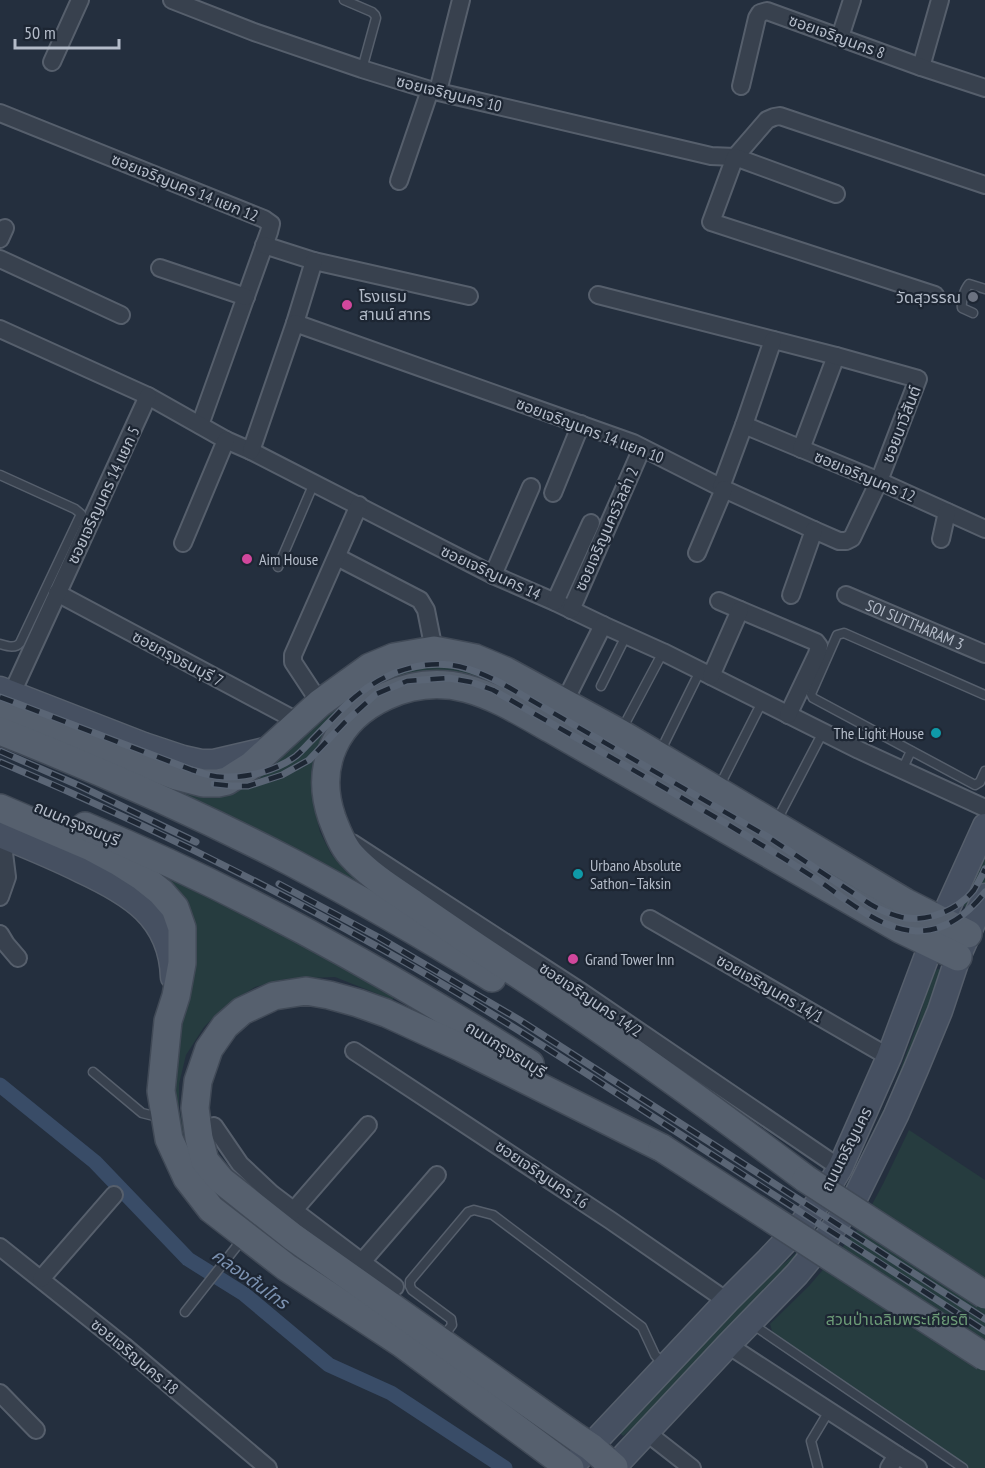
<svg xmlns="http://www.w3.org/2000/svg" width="985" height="1468" viewBox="0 0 985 1468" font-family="'PT Sans Narrow','Noto Sans Thai',sans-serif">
  <rect width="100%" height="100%" fill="#242f3e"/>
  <g fill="#263c3f">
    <path d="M 427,660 L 478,665 L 543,703 L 542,710 L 489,690 L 377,695 L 315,779 L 315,811 L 320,832 L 331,854 L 345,870 L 358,882 L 356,887 L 89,752 L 210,790 L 374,674 Z"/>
    <path d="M 985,840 L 985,893 L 974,912 L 957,902 Z"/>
    <path d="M 157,867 L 395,992 L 393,1000 L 335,977 L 285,979 L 255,987 L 224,1007 L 204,1027 L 186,1055 L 179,1084 L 179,1110 L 191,1158 L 336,1280 L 333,1286 L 210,1196 L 188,1169 L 171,1097 L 186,959 Z"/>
    <path d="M 938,969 L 943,971 L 944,978 L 848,1195 L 778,1279 L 707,1348 L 649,1413 L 623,1436 L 618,1431 L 764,1280 L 794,1255 L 815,1231 L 834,1206 L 851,1177 L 892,1092 L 918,1022 L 933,972 Z"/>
    <path d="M 909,1130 L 985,1180 L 985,1468 L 962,1468 L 770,1343 L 774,1337 L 770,1324 L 809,1286 L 860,1227 L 883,1184 Z"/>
  </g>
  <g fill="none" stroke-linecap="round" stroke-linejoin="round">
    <path stroke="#394c67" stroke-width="15" d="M 0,1085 L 95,1162 L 188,1259 L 244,1294 L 329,1365 L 391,1393 L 505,1468"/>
    <g stroke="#565f6c" stroke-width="11">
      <g id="lane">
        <path d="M 344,0 L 372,12 L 375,15 L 376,18 L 362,69"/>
        <path d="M 973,313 L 962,308 C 961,301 964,290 969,284 L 985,289"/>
        <path d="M 0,475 L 75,509 L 81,514 L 20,643 C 15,649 7,646 0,644"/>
        <path d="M 278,567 L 314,483"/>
        <path d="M 601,686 L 626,636"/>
        <path d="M 985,695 L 844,633 L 837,635 L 811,694 L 813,698 L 975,785 L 980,782 L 985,771"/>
        <path d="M 621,731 L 663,652"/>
        <path d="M 659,754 L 700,671"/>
        <path d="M 902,770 L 911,751"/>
        <path d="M 719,787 L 762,702"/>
        <path d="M 776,822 L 823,732"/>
        <path d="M 93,1072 L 142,1113 L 154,1116 L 162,1116"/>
        <path d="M 185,1312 L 244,1237"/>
        <path d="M 752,1324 L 963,1468"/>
        <path d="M 442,1338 L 452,1325 L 451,1319 L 412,1290 L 410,1286 L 410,1281 L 468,1212 L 474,1210 L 493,1215 L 642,1327 L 655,1355 L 663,1364"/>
        <path d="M 818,1468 L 811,1441 L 829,1411"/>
      </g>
    </g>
    <g stroke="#565f6c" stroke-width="20">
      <g id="street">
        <path d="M 172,0 L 254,32 L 362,69 L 430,90 L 711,156 L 735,157 L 767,120 L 774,117 L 780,116 L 985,185"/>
        <path d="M 840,37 L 852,0"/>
        <path d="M 52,62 L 80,0"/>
        <path d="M 921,67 L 940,0"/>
        <path d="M 741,86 L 757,18 L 760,13 L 767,11 L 921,67 L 985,88"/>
        <path d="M 438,91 L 461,0"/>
        <path d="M 0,113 L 264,219 L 271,224 L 269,232 L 200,425"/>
        <path d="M 399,181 L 430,90"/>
        <path d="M 836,194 L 735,157 L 711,222 L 935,295"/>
        <path d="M 0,239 L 5,228"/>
        <path d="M 264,245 L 314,261 L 469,296"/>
        <path d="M 0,259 L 121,315"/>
        <path d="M 160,268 L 246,297"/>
        <path d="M 295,323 L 314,261"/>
        <path d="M 0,329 L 148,396 L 226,440 L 251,451 L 493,575 L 555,602 L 603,625 L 663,652 L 859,750 L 985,808"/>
        <path d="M 744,425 L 879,481 L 985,529"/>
        <path d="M 801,449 L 836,356"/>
        <path d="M 251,451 L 295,323 L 633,443 L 724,489 L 814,530 L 839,541 L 846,541 L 852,538 L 879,481 L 918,379 L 836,356 L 598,295"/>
        <path d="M 721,487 L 744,425 L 773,340"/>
        <path d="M 553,493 L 581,424"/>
        <path d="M 941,539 L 947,512"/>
        <path d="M 183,543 L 226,440"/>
        <path d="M 697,553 L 724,489"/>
        <path d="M 337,557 L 420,600 L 426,610 L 434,650"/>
        <path d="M 493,575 L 531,487"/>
        <path d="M 57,593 L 299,722"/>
        <path d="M 791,595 L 814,530"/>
        <path id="s1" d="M 846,595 L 985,654"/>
        <path d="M 719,601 L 816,642 L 819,646 L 817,654 L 788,715"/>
        <path d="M 555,602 L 591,523"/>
        <path d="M 571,610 L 642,448"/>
        <path d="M 711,676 L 740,610"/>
        <path d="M 12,693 L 148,396"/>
        <path d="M 320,703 L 293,662 L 293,655 L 359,505"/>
        <path d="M 564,703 L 603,625"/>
        <path d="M 352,843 L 580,991 L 840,1168"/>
        <path d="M 0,897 L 7,877 L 4,853 L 9,839"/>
        <path d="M 650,919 L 889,1057"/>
        <path d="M 0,934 L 6,944 L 18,958"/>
        <path d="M 354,1051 L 610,1220 L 727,1301"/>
        <path d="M 214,1126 L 240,1164 L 272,1194 L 395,1287"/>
        <path d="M 288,1217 L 368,1125"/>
        <path d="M 0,1247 L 124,1346 L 268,1468"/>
        <path d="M 355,1270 L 437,1175"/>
        <path d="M 41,1279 L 114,1195"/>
        <path d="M 728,1345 L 897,1455 L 889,1468"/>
        <path d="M 0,1393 L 36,1430"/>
        <path d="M 646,1432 L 692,1468"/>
        <path d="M 897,1455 L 918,1468"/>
      </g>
    </g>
    <g stroke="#565f6c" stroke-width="27">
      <g id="secondary">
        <path d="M 0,689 L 144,745 L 183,758 L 201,762 L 214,762 L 269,749"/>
        <path d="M 0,835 C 27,846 54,857 80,870 C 130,893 171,917 173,977"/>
        <path d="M 570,1468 L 727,1301 L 768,1260 L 801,1225 L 823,1196 L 840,1168 L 851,1143 L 889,1057 L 931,945 L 985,826"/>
        <path d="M 613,1468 L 728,1345 L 797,1274 L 828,1236 L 856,1196 L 896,1115 L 916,1069 L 940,1011 L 958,957 L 985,896"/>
      </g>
    </g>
    <g stroke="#414a57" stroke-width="30">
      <g id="primary">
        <path d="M 0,711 L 41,724 L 176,776 L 203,783 L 218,783 L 227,781 L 252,765 L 320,703 L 370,667 L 394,657 L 434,650 L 475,658 L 506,671 L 620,733 L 905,902 L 968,934"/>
        <path d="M 0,731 C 99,770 196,813 291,862 C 359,898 426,937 492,978"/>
        <path d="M 0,808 L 91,847 L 119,862 L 141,876 L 161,892 L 175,908 L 182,928 L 182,963 L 176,996 L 168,1021 L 161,1091 L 169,1139 L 187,1178 L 211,1209 L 286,1267 L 401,1343 L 570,1468"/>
        <path d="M 85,826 C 241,891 388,973 530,1064"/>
        <path d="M 806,1179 C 717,1112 627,1046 533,984 C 493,958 453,931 414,904 C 392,889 369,875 351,855 C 342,845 337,831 332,818 C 314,766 336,719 386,696 C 450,667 496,698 551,729 L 900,929 L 958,957"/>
        <path d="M 614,1467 L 591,1447 L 576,1437 L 293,1237 L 221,1180 L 205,1161 L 199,1138 L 195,1108 L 198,1081 L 209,1049 L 225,1026 L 242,1011 L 274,996 L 306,991 L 329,995 L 358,1003 L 386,1013 L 462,1048 L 662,1148"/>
      </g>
    </g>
    <use href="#lane" stroke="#38414e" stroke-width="8"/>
    <use href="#street" stroke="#38414e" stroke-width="16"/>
    <use href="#secondary" stroke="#465061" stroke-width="24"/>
    <use href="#primary" stroke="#56606e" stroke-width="27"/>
    <g stroke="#5a6575" stroke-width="7">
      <g id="rail">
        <path d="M 0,697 L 192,770 C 202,773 212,777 223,777 C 248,778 276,771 296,756 C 302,751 307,745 312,740 C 323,729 333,718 344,707 C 372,679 411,660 451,665 C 472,668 492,678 510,688 L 768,837 L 870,904 C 880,910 890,914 901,917 C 927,923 958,910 974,890 C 978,883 982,876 985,869"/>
        <path d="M 0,751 L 80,786 L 196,842"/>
        <path d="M 0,762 C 142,822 281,891 415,968 C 498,1016 578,1068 658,1120 C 767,1190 876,1260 985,1331"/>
        <path d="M 214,784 L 232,786 L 248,786 L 282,775 L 309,760 L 345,722 L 376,694 L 407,681 L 449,678 L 471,682 L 493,690 C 571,735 650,779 727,824 C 757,842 787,860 816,879 C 845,898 880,930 916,931 C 945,932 969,913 985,892"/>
        <path d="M 279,884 L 380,938 L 518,1019 L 985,1319"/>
      </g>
    </g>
    <use href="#rail" stroke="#1d2633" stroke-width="4.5" stroke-dasharray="14" stroke-linecap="butt"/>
    <g stroke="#414a57" stroke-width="30" stroke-linecap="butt">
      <g id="primary-bridge">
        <path d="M 662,1148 L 985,1357"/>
        <path d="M 806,1179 L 985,1295"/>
      </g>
    </g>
    <use href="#primary-bridge" stroke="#56606e" stroke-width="27"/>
  </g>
  <circle fill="#6b7280" stroke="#1d2633" stroke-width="2" cx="973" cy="297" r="6"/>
  <g fill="#d1479c" stroke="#1d2633" stroke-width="2">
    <circle cx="347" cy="305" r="6"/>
    <circle cx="247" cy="559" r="6"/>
    <circle cx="573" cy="959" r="6"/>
  </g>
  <g fill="#0f9aa8" stroke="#1d2633" stroke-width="2">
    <circle cx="936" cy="733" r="6"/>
    <circle cx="578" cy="874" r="6"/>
  </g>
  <g text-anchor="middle" stroke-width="4.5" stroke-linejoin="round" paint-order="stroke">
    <g font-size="16" fill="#b4bcc9" stroke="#1d2633">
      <text transform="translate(837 36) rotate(20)" y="6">ซอยเจริญนคร 8</text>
      <text transform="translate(449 93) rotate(14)" y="6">ซอยเจริญนคร 10</text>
      <text transform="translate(185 187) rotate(22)" y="6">ซอยเจริญนคร 14 แยก 12</text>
      <text transform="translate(901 424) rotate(-69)" y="6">ซอยนาวีสันต์</text>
      <text transform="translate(590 430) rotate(21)" y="6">ซอยเจริญนคร 14 แยก 10</text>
      <text transform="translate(865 476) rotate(23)" y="6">ซอยเจริญนคร 12</text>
      <text transform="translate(103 495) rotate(-65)" y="6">ซอยเจริญนคร 14 แยก 5</text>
      <text transform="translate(606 529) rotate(-66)" y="6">ซอยเจริญนครวิลล่า 2</text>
      <text transform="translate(491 572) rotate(25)" y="6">ซอยเจริญนคร 14</text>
      <text dy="6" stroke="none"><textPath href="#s1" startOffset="75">SOI SUTTHARAM 3</textPath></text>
      <text transform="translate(178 658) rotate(28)" y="6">ซอยกรุงธนบุรี 7</text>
      <text transform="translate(77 823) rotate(23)" y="6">ถนนกรุงธนบุรี</text>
      <text transform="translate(770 988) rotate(30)" y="6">ซอยเจริญนคร 14/1</text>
      <text transform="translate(591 999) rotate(34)" y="6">ซอยเจริญนคร 14/2</text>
      <text transform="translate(506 1049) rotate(32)" y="6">ถนนกรุงธนบุรี</text>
      <text transform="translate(846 1149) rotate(-63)" y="6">ถนนเจริญนคร</text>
      <text transform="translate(542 1174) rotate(34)" y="6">ซอยเจริญนคร 16</text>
      <text transform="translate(135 1356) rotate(40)" y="6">ซอยเจริญนคร 18</text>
    </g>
    <g font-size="16" fill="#b4bcc9" stroke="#1d2633" text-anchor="start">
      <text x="359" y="302">โรงแรม<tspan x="359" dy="18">สานน์ สาทร</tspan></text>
      <text x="961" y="303" text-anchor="end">วัดสุวรรณ</text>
      <text x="259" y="565">Aim House</text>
      <text x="924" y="739" text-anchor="end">The Light House</text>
      <text x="590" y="871">Urbano Absolute<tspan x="590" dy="18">Sathon–Taksin</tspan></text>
      <text x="585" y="965">Grand Tower Inn</text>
    </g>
    <g font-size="16" fill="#6b9a76" stroke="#1d2633">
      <text x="897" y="1325">สวนป่าเฉลิมพระเกียรติ</text>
    </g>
    <g font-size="18" font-style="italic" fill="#7c92b1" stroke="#1d2633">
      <text transform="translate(250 1279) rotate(36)" y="6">คลองต้นไทร</text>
    </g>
  </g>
  <path d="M15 39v9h104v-9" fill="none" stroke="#b4bcc9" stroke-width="3"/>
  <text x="24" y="39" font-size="18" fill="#b4bcc9" stroke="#1d2633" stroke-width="4.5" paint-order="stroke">50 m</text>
</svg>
